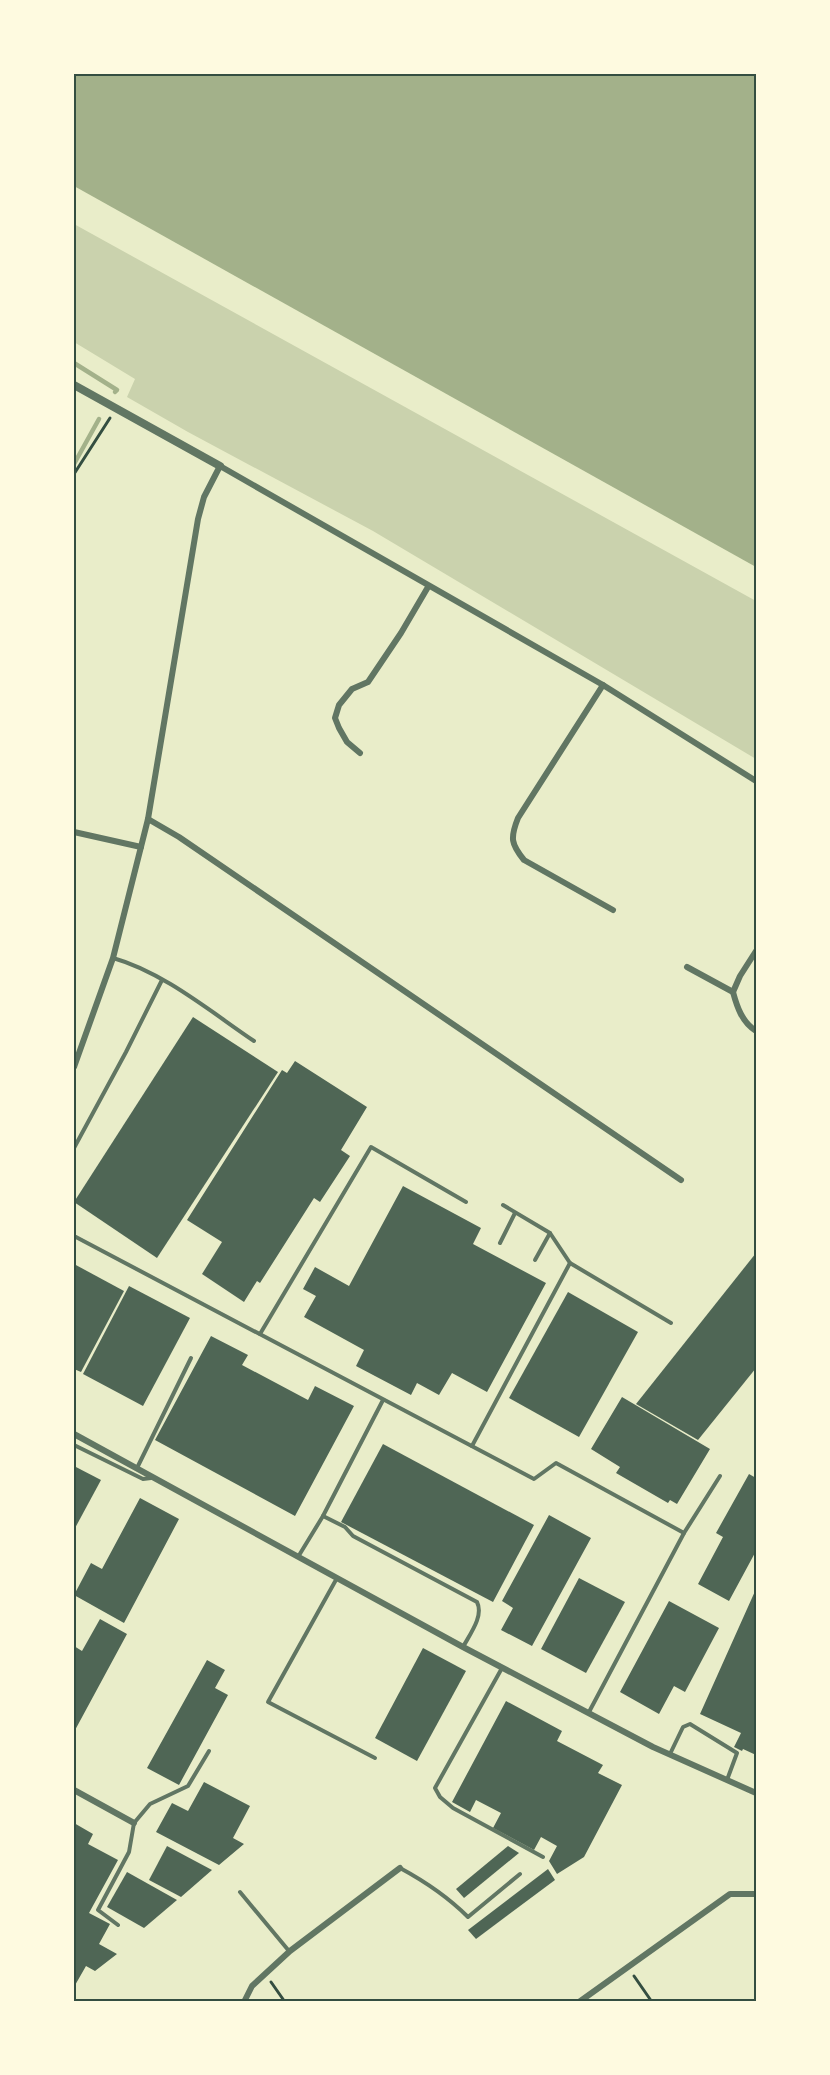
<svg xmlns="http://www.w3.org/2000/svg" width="830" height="2075" viewBox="0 0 830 2075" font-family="'Work Sans',sans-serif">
  <rect width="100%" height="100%" fill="#e9edc9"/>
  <path fill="#cad2ad" d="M 74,224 L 756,601 L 756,759 L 373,531 L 188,432 L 127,397 L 135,379 L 74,342 Z"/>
  <path fill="#a3b18a" d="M 74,74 L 756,74 L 756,567 L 74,186 Z"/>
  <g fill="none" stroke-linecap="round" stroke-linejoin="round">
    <g stroke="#a3b18a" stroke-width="4.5">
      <path d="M 74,363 L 117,390 L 115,392"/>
      <path d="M 74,464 L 99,419"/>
    </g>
  </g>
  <g fill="#4f6655">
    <path d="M 193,1017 L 278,1072 L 157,1258 L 74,1202 Z"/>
    <path d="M 295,1061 L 367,1107 L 341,1150 L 350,1156 L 320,1202 L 314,1198 L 260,1283 L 257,1281 L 244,1302 L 202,1274 L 222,1242 L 187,1220 L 282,1070 L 287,1073 Z"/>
    <path d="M 403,1186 L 481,1228 L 473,1244 L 546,1283 L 487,1392 L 452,1373 L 439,1395 L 417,1383 L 411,1395 L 356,1366 L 364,1350 L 304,1317 L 316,1296 L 303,1289 L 315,1267 L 349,1286 Z"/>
    <path d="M 756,1253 L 756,1368 L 698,1440 L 636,1404 Z"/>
    <path d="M 74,1264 L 124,1291 L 81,1372 L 74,1369 Z"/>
    <path d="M 129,1286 L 190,1318 L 143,1406 L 83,1374 Z"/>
    <path d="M 568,1292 L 638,1332 L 579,1437 L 509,1398 Z"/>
    <path d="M 211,1336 L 248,1355 L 242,1365 L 308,1400 L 315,1386 L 354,1406 L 295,1516 L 155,1440 Z"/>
    <path d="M 622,1397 L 710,1449 L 677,1504 L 670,1500 L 668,1503 L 616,1473 L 620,1467 L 591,1449 Z"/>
    <path d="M 383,1444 L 534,1525 L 493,1602 L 341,1522 Z"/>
    <path d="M 74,1466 L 101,1480 L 74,1530 Z"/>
    <path d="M 749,1474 L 756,1478 L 756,1551 L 729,1601 L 698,1584 L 723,1537 L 716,1533 Z"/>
    <path d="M 140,1498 L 179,1519 L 124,1623 L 74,1595 L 91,1563 L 102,1569 Z"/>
    <path d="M 549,1515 L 591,1538 L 532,1646 L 501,1630 L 513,1608 L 502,1601 Z"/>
    <path d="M 579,1578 L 625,1602 L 586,1673 L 541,1649 Z"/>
    <path d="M 756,1589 L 756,1755 L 743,1749 L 742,1751 L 734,1747 L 741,1733 L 700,1714 Z"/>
    <path d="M 669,1601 L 719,1628 L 685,1692 L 674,1686 L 659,1714 L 620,1692 Z"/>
    <path d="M 100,1619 L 127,1634 L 74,1732 L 74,1646 L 82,1651 Z"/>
    <path d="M 423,1648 L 466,1671 L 417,1761 L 375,1738 Z"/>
    <path d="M 207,1660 L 225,1670 L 215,1688 L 228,1695 L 179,1785 L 147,1768 Z"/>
    <path d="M 506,1701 L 562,1731 L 557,1741 L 603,1765 L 598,1773 L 622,1785 L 584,1857 L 557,1874 L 549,1861 L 557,1846 L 541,1837 L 534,1850 L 493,1828 L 501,1813 L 476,1800 L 470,1812 L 452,1802 Z"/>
    <path d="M 204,1782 L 250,1806 L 233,1838 L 244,1844 L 219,1865 L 156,1832 L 172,1803 L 188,1811 Z"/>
    <path d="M 74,1823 L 93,1834 L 88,1844 L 118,1860 L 89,1913 L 110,1924 L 99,1944 L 117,1954 L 95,1971 L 86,1966 L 74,1987 Z"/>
    <path d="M 167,1846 L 212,1870 L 181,1897 L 149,1880 Z"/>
    <path d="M 508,1846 L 519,1853 L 464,1898 L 456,1889 Z"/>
    <path d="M 548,1869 L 555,1880 L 476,1939 L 468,1930 Z"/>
    <path d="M 127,1872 L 177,1900 L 144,1928 L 107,1907 Z"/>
  </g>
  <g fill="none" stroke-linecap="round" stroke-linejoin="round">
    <g stroke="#344e41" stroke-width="3">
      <path d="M 74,474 L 110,418"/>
      <path d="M 634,1976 L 652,2002"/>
      <path d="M 271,1982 L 285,2002"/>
    </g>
    <g stroke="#617663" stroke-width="4">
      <path d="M 113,958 C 163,972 211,1012 254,1041"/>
      <path d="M 74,1148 L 126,1052 L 162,980"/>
      <path d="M 503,1205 L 550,1233 L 570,1263"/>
      <path d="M 74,1236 L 534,1479 L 556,1463 L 684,1533"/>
      <path d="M 500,1243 L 515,1213"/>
      <path d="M 535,1260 L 550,1233"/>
      <path d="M 260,1334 L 371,1147 L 466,1202"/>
      <path d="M 74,1445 L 143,1479 L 151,1478"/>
      <path d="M 472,1446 L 570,1263 L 671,1323"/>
      <path d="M 137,1468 L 191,1358"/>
      <path d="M 323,1516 L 345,1527 L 353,1536 L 477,1602 C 484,1616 470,1634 463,1647"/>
      <path d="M 298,1557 L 323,1516 L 383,1400"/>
      <path d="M 337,1578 L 268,1702 L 375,1758"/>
      <path d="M 502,1668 L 435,1788 L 440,1797 L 453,1808 L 543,1857"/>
      <path d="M 589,1712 L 684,1533 L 720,1476"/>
      <path d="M 670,1754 L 683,1727 L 690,1724 L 737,1753 L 727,1780"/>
      <path d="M 400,1868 C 426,1882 447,1896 468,1917 L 520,1874"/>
      <path d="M 240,1892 L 289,1951"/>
      <path d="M 118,1925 L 98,1910 L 129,1852 L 134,1823 L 150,1804 L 188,1786 L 209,1751"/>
    </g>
    <g stroke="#617663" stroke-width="6">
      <path d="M 603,685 L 518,818 C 510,838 511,844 524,860 L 613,910"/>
      <path d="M 360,753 L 347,742 L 339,728 L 335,718 L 339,705 L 352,689 L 368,682 L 401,633 L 428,587"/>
      <path d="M 148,819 L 179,837 L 681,1180"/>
      <path d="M 74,832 L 141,847"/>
      <path d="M 687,967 L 733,992 L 740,976 L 756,951"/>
      <path d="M 733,992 C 737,1007 742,1022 756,1031"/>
      <path d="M 74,1067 L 113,958 L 148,819 L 198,519 L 204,497 L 220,466 L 603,685 L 756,781"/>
      <path d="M 74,1434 L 463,1647 L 653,1747 L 756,1793"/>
      <path d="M 74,1790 L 134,1823"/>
      <path d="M 244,2002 L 252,1986 L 290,1951 L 400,1868"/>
      <path d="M 579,2002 L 730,1894 L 756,1894"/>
    </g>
    <path stroke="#617663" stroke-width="8" d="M 74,385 L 220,466"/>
  </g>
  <rect width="830" height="2075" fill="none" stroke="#fefae0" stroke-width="150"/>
  <rect x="75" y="75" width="680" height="1925" fill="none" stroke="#344e41" stroke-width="2"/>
</svg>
